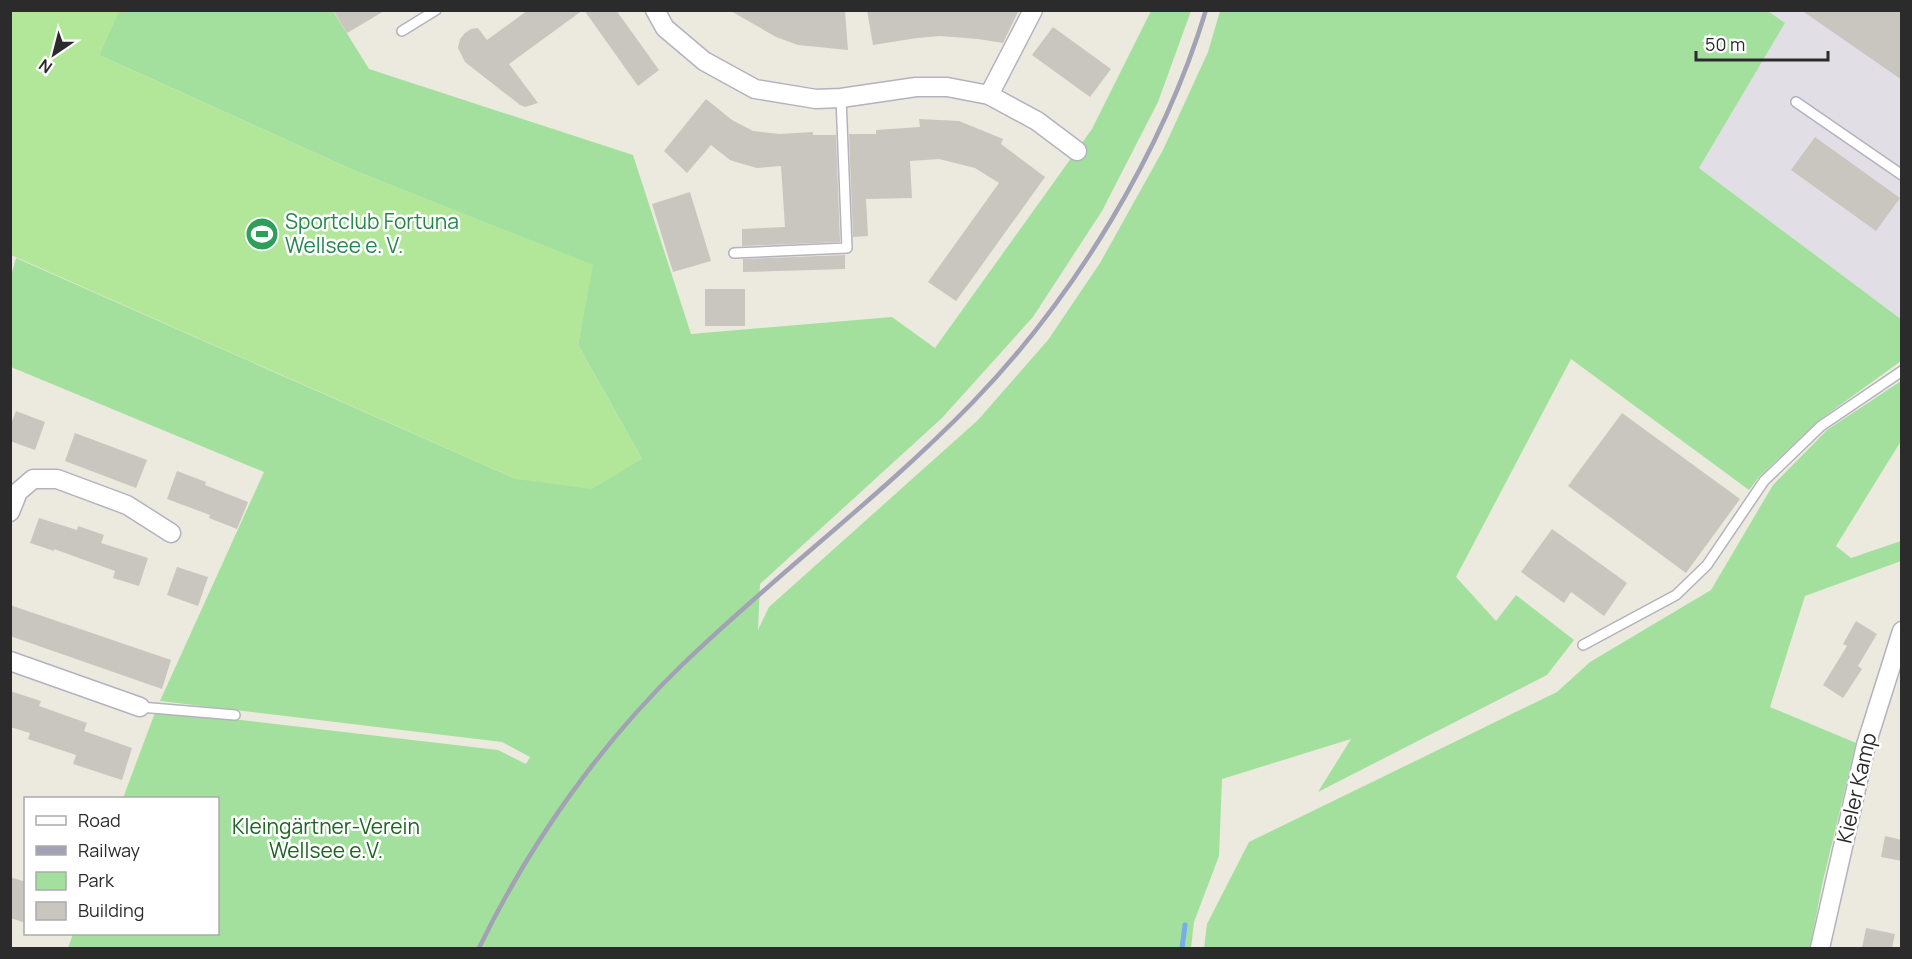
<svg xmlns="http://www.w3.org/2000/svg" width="1912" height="959" viewBox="0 0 1912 959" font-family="Manrope,sans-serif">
  <rect width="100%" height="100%" fill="#eceade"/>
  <path fill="#e2dee5" d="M 1768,11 L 1901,11 L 1901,320 L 1699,168 L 1785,23 Z"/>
  <g fill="#a3e09e">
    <path d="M 119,10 L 333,11 L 369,69 L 633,155 L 691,334 L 892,317 L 935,348 L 1092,129 L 1151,11 L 1191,11 L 1158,102 L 1102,211 L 1033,317 L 942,418 L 760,584 L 758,630 L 769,607 L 978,420 L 1048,340 L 1100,263 L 1163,150 L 1208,52 L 1220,11 L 1768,11 L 1785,23 L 1699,168 L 1902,320 L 1901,361 L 1818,421 L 1759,477 L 1749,490 L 1571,359 L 1456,577 L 1496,621 L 1516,595 L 1574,640 L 1547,675 L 1318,792 L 1351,739 L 1222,779 L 1219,856 L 1194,922 L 1191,948 L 68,948 L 73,934 L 218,934 L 218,798 L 123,798 L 156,710 L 498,750 L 526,764 L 530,757 L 502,742 L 160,701 L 264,472 L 11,367 L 11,276 L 16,258 L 516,479 L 642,459 L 578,345 L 592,265 L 353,170 L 99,55 Z"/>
    <path d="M 1901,381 L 1901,441 L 1836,546 L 1851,558 L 1901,541 L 1901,561 L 1805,596 L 1770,707 L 1856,743 L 1822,885 L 1810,948 L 1204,948 L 1207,924 L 1249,842 L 1557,692 L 1590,662 L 1711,590 L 1773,485 L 1827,430 Z"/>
  </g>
  <path fill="#b2e79a" d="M 10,11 L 119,11 L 99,55 L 353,170 L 593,265 L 578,345 L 642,459 L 592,489 L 516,479 L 11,255 Z"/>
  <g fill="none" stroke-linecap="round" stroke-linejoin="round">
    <path stroke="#77ade9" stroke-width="5" d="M 1182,948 L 1185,925"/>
  </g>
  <g fill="#c8c6be">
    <path d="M 333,10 L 386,10 L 347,33 Z"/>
    <path d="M 528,10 L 583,10 L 509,64 L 538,103 L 525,107 L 520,105 L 465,62 L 458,48 L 460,39 L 465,33 L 471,29 L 478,28 L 487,40 Z"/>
    <path d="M 584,10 L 616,10 L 659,70 L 638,86 Z"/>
    <path d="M 729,10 L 845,11 L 848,50 L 798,45 L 776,37 Z"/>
    <path d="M 867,10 L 1019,10 L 1003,43 L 978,39 L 940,36 L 917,38 L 873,45 Z"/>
    <path d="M 1801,10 L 1902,10 L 1902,80 Z"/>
    <path d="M 1053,27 L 1111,69 L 1090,97 L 1032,55 Z"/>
    <path d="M 706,99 L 732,120 L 753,131 L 779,134 L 813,132 L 813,135 L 836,135 L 840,242 L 742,246 L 742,229 L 785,227 L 781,166 L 757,168 L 736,162 L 730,160 L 711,145 L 687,173 L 664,151 Z"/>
    <path d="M 919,119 L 959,121 L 1003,139 L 1001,144 L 1045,177 L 956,301 L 928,282 L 999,183 L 975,168 L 939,159 L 910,161 L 912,198 L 866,199 L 868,236 L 853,237 L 849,134 L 876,134 L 876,130 L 920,127 Z"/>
    <path d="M 1815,137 L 1900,198 L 1876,231 L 1791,170 Z"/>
    <path d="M 690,192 L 711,261 L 673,272 L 652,204 Z"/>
    <path d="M 845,255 L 845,269 L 743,272 L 743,259 Z"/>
    <rect x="705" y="289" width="40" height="37"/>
    <path d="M 16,411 L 45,422 L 35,450 L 10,441 L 10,427 Z"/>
    <path d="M 1622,413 L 1740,499 L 1686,573 L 1568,486 Z"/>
    <path d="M 75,433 L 147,460 L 136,488 L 65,461 Z"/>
    <path d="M 177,471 L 206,482 L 205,485 L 248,502 L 237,529 L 209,518 L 210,515 L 167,499 Z"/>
    <path d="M 39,518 L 77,530 L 78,526 L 104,535 L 101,543 L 148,558 L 139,586 L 113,578 L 115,571 L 54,549 L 54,551 L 30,543 Z"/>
    <path d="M 1552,529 L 1627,583 L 1604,616 L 1571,592 L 1564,603 L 1521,572 Z"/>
    <path d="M 177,567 L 208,577 L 198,606 L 167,595 Z"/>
    <path d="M 10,605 L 171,660 L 162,689 L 10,636 Z"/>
    <path d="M 1856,621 L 1877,634 L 1858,666 L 1862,669 L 1843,698 L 1823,685 L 1847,646 L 1843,644 Z"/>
    <path d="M 10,691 L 41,701 L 39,706 L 87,723 L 84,731 L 132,748 L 122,780 L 73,764 L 76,755 L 28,739 L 30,733 L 10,727 Z"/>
    <path d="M 1885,836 L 1902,840 L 1902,861 L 1881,857 Z"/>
    <path d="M 10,877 L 26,882 L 26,923 L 10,918 Z"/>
    <path d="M 1866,928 L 1895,934 L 1892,948 L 1862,948 Z"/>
  </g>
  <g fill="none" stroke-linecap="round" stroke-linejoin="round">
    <g stroke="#b3b2be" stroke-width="12">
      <g id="service">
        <path d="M 402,31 L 436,10"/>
        <path d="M 1796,102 L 1902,175"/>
        <path d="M 734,253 L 847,248 L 841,98"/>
        <path d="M 1583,645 L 1676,595 L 1707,565 L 1764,481 L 1821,426 L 1902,371"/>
        <path d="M 140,707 L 235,715"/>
      </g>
    </g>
    <g stroke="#b3b2be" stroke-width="21">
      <g id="minor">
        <path d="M 655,10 L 665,28 L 704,61 L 755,89 L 816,99 L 841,98 L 916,87 L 947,87 L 989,95 L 1037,121 L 1077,151"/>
        <path d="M 989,95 L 1033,10"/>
        <path d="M 10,512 L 18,492 L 33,479 L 57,479 L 127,505 L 171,533"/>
        <path d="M 10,661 L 140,707"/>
        <path d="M 1820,948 L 1866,745 L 1902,631"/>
      </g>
    </g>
    <use href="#service" stroke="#fff" stroke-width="9"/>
    <use href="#minor" stroke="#fff" stroke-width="18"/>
    <path stroke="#a3a1b5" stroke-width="4.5" d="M 479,948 C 529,845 599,745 682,665 C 776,574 882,496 973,402 C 1075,297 1163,151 1206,10"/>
  </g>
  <defs>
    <g id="stadium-disc" transform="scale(1.725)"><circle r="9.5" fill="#2e9e5b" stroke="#fff"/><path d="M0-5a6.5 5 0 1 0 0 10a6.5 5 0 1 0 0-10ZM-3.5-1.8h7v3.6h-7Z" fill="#fff"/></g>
  </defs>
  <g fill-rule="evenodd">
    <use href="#stadium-disc" x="262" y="234"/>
  </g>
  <g text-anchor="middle" stroke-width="5" stroke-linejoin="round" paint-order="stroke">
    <g font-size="21" fill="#27864d" stroke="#fff" text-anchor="start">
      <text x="285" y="229">Sportclub Fortuna<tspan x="285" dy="24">Wellsee e. V.</tspan></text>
    </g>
    <g font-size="21" fill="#2b2b2b" stroke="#fff">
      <text transform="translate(1857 788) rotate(-77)" y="7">Kieler Kamp</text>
    </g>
    <g font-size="21" fill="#1e6522" stroke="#fff">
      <text x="326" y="834">Kleingärtner-Verein<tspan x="326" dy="24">Wellsee e.V.</tspan></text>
    </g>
  </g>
  <rect width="1912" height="959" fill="none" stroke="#2b2b2b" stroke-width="24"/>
  <rect x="24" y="797" width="195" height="138" fill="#ffffff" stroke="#aaaaaa" stroke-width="1.5"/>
  <rect x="36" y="816" width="30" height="9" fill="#ffffff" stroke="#aaaaaa" stroke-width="1.5"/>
  <text x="78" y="827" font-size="18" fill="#2b2b2b">Road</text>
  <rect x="36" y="846" width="30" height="9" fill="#a3a1b5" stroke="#aaaaaa" stroke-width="1.5"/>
  <text x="78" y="857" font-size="18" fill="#2b2b2b">Railway</text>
  <rect x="36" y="872" width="30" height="18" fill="#a3e09e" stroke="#aaaaaa" stroke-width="1.5"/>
  <text x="78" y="887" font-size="18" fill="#2b2b2b">Park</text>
  <rect x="36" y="902" width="30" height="18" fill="#c8c6be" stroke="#aaaaaa" stroke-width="1.5"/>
  <text x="78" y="917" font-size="18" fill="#2b2b2b">Building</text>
  <g transform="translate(54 54) rotate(215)" stroke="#ffffff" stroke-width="4.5" paint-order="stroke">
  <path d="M0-4.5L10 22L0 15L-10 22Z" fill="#2b2b2b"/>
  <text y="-9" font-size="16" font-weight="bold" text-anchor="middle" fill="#2b2b2b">N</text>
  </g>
  <path d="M1696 51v9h132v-9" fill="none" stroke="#2b2b2b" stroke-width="3"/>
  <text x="1705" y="51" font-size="18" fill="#2b2b2b" stroke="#ffffff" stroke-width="4.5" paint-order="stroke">50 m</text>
</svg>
